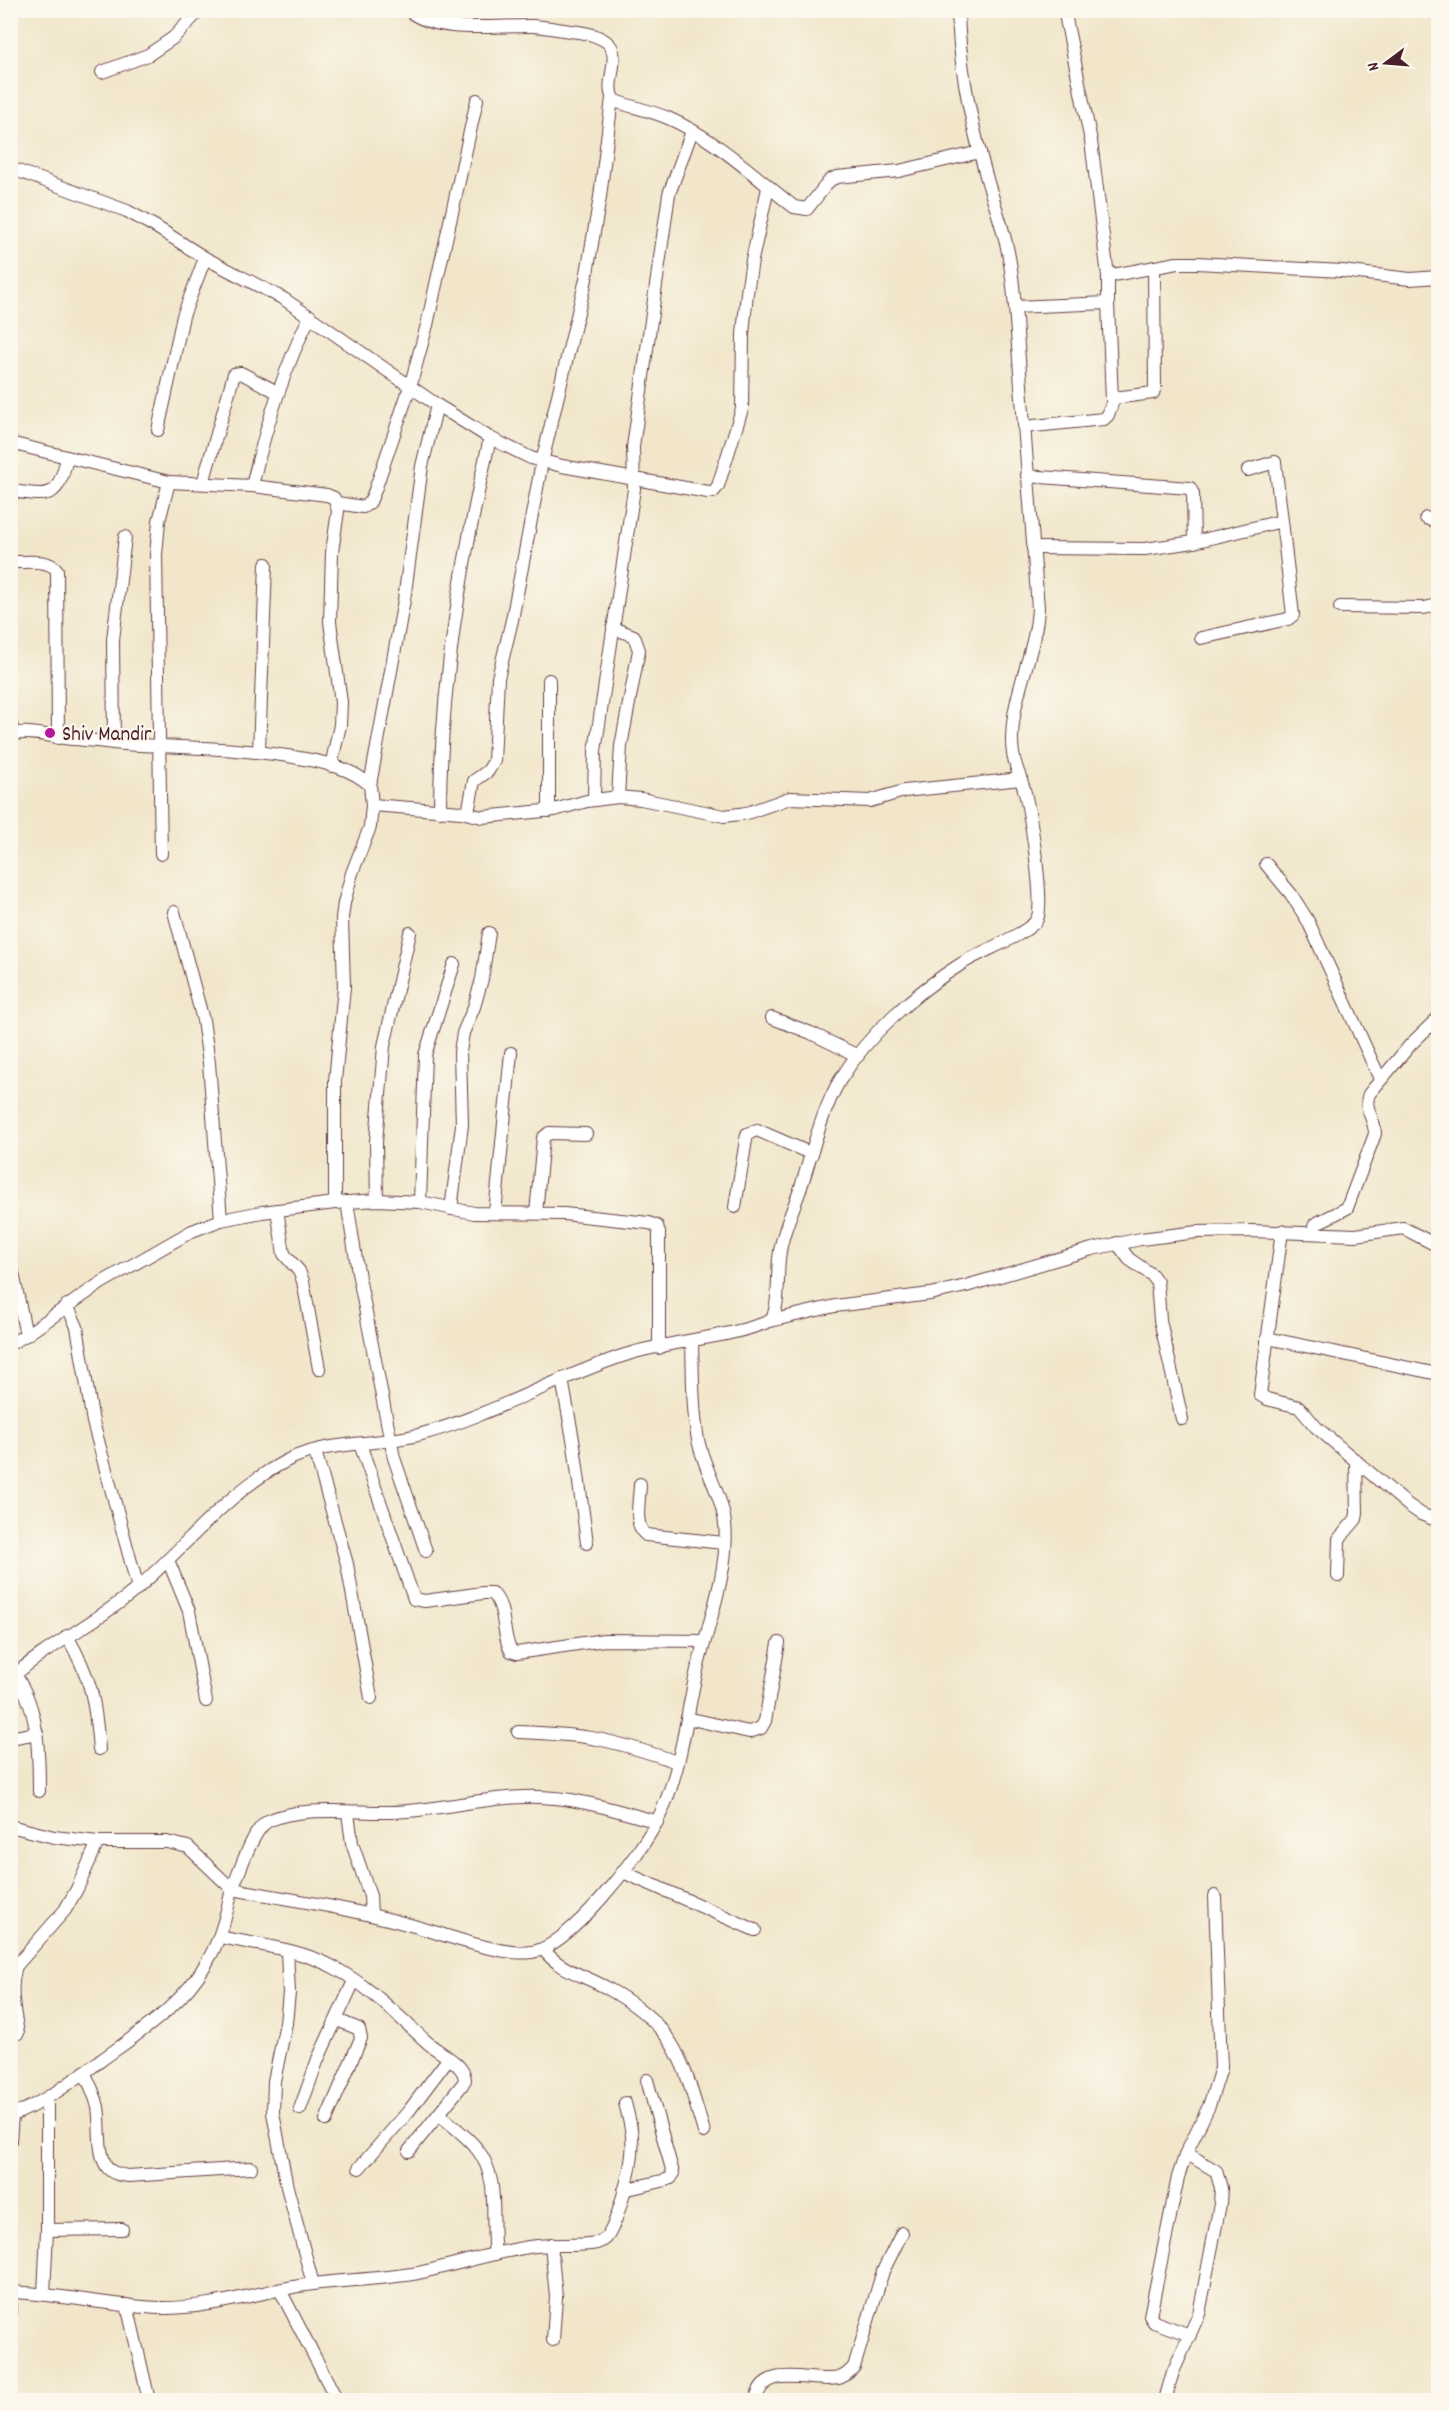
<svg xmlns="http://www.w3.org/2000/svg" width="1449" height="2411" viewBox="0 0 1449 2411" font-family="Dekko,sans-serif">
  <rect width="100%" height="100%" fill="#fbf7ec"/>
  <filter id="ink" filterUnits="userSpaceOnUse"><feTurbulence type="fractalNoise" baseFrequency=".0167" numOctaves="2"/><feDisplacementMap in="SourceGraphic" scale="12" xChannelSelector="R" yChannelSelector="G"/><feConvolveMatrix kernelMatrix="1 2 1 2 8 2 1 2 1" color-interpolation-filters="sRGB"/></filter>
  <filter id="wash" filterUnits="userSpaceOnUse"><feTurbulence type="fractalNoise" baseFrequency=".008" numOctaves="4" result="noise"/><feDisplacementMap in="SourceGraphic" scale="24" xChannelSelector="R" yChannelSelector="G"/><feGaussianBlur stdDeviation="1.35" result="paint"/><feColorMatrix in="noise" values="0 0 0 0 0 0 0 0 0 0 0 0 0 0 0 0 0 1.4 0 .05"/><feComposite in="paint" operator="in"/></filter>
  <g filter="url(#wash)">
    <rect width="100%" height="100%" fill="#f1e6ca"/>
  </g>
  <g filter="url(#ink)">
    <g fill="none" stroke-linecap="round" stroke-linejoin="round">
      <g stroke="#633d43" stroke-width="14">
        <g id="minor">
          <path d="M 408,10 C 438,35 496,25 534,26 C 546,27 558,29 570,31 C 582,32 600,35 609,44 C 622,59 602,87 615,101 C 632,107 651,111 668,118 C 716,139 753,175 794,207 L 807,209 L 830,180 L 837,177 L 899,171 L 980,152"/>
          <path d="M 1066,19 L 1091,141 L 1108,276"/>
          <path d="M 102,72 L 148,55 L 173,38 L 200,10"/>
          <path d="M 10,168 L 127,211 L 156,227 L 205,258 L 284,299 L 437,405 L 490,438 L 531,458 L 562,466 L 708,492 L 713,492 L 718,486 L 742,409 L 743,334 L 747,293 L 752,260 L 768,188"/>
          <path d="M 1108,303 L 1112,400"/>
          <path d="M 1015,307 L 1108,303 L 1108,276 L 1177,263 L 1197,263 L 1342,271 L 1410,279 L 1438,277"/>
          <path d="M 1024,427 L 1104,419 L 1108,415 L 1114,398 L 1153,393 L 1155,388 L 1154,267"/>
          <path d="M 158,430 L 183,316 L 205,258"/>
          <path d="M 10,443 L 169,482 L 252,486 L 327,495 L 334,498 L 338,511 L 332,552 L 330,622 L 341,702 L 340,725 L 331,766"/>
          <path d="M 1248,470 L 1275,462 L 1282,521"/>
          <path d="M 1027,476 L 1190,488 L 1193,494 L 1194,542"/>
          <path d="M 203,483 L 234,374 L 241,373 L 277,392"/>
          <path d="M 252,486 C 266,425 283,371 310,316"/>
          <path d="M 11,491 C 51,496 57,500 67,458"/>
          <path d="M 337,503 L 363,507 L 370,502 L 375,490 L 410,387 L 427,325 L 477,100"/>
          <path d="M 1426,518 L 1438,522"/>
          <path d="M 1033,548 L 1145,549 L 1194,542 L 1282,521 L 1293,615 L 1288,619 L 1201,638"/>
          <path d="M 10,562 C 25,563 47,558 57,570 L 58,738"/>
          <path d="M 1340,607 L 1424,608 L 1438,605"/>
          <path d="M 613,628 L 634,636 L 639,650 L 621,746 L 618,797"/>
          <path d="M 10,722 L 14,733"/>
          <path d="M 10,737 C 20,727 57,738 72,739 C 94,740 117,744 140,745 C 193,748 246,748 299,758 C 324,762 351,768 370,785"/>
          <path d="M 114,742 L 113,640 L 125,537"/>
          <path d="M 259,751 L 266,564"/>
          <path d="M 594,800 L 595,751 L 634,489 L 633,447 L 667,208 L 669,194 L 692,131"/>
          <path d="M 372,805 L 461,812 L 482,817 L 554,810 L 587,801 L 618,797 L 641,799 L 724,816 L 747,813 L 790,798 L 870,801 L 904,791 L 1021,779"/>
          <path d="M 440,811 C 440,686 462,559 490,438"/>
          <path d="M 549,811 L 549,680"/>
          <path d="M 468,813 L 474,781 L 488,771 L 494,761 L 498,678 L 512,620 L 542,462 L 586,279 L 600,197 L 612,98"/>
          <path d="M 161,854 L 156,555 L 159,521 L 169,482"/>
          <path d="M 1266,864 L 1291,894 L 1308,921 L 1380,1079"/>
          <path d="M 174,912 L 203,1020 L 209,1063 L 221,1220"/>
          <path d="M 772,1018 L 811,1033 L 858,1056"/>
          <path d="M 377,1200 L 376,1142 L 384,1046 L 410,933"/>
          <path d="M 347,1202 L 358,1272 L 394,1458 L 426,1551"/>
          <path d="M 420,1202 L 425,1055 L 454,964"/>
          <path d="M 335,1203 L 377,1200 L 420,1202 L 474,1213 L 564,1214 L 649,1223 L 657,1226 L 659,1233 L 659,1348"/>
          <path d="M 735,1207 L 747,1134 L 757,1130 L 812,1154"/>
          <path d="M 451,1209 L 462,1125 L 460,1052 L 463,1033 L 474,1007 L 482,979 L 489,933"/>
          <path d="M 277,1210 L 284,1254 L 299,1271 L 303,1281 L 319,1369"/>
          <path d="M 495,1213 L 511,1053"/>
          <path d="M 536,1213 L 543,1138 L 549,1133 L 586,1134"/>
          <path d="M 1282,1231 L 1260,1395 L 1267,1399 L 1299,1407 L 1316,1427 L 1408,1505 L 1421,1514 L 1438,1521"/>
          <path d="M 1312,1233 L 1315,1224 L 1347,1208 L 1375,1134 C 1375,1118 1363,1109 1369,1094 L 1411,1044 L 1438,1018"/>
          <path d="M 1117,1243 L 1129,1259 L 1152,1275 L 1157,1282 L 1160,1320 L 1182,1419"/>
          <path d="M 10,1259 L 26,1335 L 101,1283 L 192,1231 L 221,1220 L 262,1212 L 335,1203 L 335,1081 L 344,987 L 342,918 L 344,903 L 352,873 L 370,827 L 372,805 L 370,785 L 404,600 L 422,466 L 437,405"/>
          <path d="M 67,1305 L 77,1327 L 93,1422 L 138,1588"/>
          <path d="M 770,1321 L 835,1306 L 930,1294 L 966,1286 L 1092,1249 L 1141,1239 L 1197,1232 L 1251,1231 L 1356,1235 L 1403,1228 L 1438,1246"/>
          <path d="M 1267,1338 L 1438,1374"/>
          <path d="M 10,1344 L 26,1335"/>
          <path d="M 562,1379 L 574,1445 L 587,1543"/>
          <path d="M 360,1444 L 414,1599 L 425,1601 L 483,1593 L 492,1593 C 507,1607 501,1634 511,1651 L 517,1653 L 604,1640 L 704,1641"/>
          <path d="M 315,1451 L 347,1564 L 371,1698"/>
          <path d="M 640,1484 C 640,1498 633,1526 646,1535 L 724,1543"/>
          <path d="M 168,1560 L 189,1611 L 206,1701"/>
          <path d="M 1338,1576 L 1339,1539 L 1356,1519 L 1357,1513 L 1356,1460"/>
          <path d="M 67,1636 C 92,1679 95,1701 99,1749"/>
          <path d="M 11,1670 C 39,1703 39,1751 39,1791"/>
          <path d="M 10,1679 C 48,1645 94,1624 133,1592 C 184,1549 227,1491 288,1460 C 329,1440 378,1446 422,1434 C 492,1415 555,1378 625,1355 C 670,1340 726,1339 770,1321 C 780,1311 777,1275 779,1259 C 781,1236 792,1212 800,1190 C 812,1154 821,1112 840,1080 C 869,1033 915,993 961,964 C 977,953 1031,933 1037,919 C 1045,903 1030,814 1025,793 C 1022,780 1015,767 1013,754 C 1006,706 1036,655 1038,608 L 1015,307 C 1013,284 1011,261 1005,239 C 999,215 990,192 984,168 C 970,118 959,63 958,10"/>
          <path d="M 687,1718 L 749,1732 L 761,1728 L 765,1721 L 779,1643"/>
          <path d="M 518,1732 C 545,1733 571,1734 597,1739 C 624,1744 651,1753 677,1762"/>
          <path d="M 10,1738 L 37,1733"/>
          <path d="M 348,1813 L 352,1843 L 370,1896 L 371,1915"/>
          <path d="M 10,1826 L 54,1837 L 98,1842 L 167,1842 L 188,1847 L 232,1889 C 240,1872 252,1830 268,1821 C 301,1805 355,1813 391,1812 C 435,1811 478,1798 523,1797 C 569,1795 613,1809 657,1822"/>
          <path d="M 623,1872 L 755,1930"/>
          <path d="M 220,1937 C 258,1945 301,1949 335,1968 C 370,1987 398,2016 428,2043 C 439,2053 465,2064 465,2080 L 462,2085 L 409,2151"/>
          <path d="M 544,1950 C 559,1970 586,1976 607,1988 C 678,2028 682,2059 704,2132"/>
          <path d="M 287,1951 L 289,1993 L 286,2023 L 274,2081 L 273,2113 L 287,2187 L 313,2284"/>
          <path d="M 18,2033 C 14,2010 9,1989 16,1966 L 65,1910 L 77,1889 L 98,1842"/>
          <path d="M 84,2072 C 90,2084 95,2095 98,2107 C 101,2125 97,2152 107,2167 C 112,2174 121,2175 128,2176 L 251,2168"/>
          <path d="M 300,2109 L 318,2059 L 354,1981"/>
          <path d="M 439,2114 C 451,2125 467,2136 477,2149 C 501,2179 490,2219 495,2254"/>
          <path d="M 10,2116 C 44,2103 71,2082 100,2061 C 139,2033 183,2005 207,1962 C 221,1939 226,1915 232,1889 C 289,1899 347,1908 403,1923 C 436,1931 500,1957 532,1952 C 569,1947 639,1856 656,1823 C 681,1776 685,1720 697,1670 C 707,1628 730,1567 725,1524 C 722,1495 704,1469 698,1440 C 692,1408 693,1373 692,1341"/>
          <path d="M 326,2120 L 361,2038 L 359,2029 L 337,2020"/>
          <path d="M 10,2141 L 12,2115"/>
          <path d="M 1186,2153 L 1178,2177 L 1150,2316 L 1154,2322 L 1190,2335"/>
          <path d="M 359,2168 L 408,2112 L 448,2059"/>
          <path d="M 624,2190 L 666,2180 L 671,2178 L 673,2173 L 647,2080"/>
          <path d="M 47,2230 L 122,2229"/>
          <path d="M 551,2244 L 556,2297 L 553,2340"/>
          <path d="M 10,2257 L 10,2338"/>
          <path d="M 280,2290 L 337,2400"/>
          <path d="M 10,2292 C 61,2294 110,2306 160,2308 C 213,2309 262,2290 313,2284 C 348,2280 383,2279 418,2273 C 455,2265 491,2253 529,2247 C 552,2243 575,2247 597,2243 C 600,2241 603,2241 605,2239 C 616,2230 631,2169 632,2154 C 634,2136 629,2119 625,2103"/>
          <path d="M 44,2294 L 47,2230 L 47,2099"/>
          <path d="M 127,2305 L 149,2400"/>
          <path d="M 756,2400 C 763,2361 812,2384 839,2378 C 846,2376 849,2372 854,2367 L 883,2271 L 902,2233"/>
          <path d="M 1165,2400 L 1173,2372 L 1199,2314 L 1220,2204 L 1221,2188 L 1216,2171 L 1186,2153 L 1209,2106 L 1221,2068 L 1215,1896"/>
        </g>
      </g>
      <use href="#minor" stroke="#fff" stroke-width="12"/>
    </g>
  </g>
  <circle fill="#b5179e" stroke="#fbf7ec" stroke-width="2" cx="50" cy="733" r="6"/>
  <g text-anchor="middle" stroke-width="4.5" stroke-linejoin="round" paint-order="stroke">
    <g font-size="21" fill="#4a1f2b" stroke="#fbf7ec" text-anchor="start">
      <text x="62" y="740">Shiv Mandir</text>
    </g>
  </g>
  <rect width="1449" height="2411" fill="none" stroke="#fbf7ec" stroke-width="36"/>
  <g transform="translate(1386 63) rotate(254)" stroke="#fbf7ec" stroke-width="4.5" paint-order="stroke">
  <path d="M0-4.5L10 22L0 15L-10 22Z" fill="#4a1f2b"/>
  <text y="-9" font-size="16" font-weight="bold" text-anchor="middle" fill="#4a1f2b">N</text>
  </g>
</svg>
